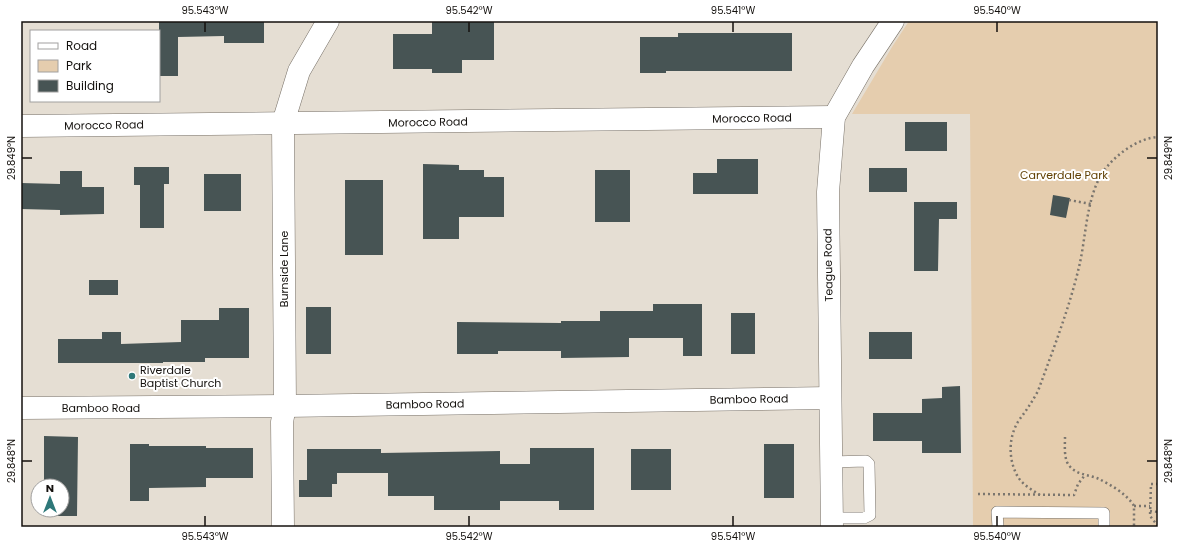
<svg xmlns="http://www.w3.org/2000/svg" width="1179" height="548" viewBox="0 0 1179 548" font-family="Poppins,sans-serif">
  <rect width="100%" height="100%" fill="#e5ded3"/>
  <path fill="#e5cdae" d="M 909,21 L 1158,21 L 1158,527 L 973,527 L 970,114 L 852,114 L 892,47 Z"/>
  <g fill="#475454">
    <path d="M 159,21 L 264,21 L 264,43 L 224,43 L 224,36 L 178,37 L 178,76 L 159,76 Z"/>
    <path d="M 432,21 L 494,22 L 494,60 L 462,60 L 462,73 L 432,73 L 432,69 L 393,69 L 393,34 L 432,34 Z"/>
    <path d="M 678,33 L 792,33 L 792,71 L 666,71 L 666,73 L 640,73 L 640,37 L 678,37 Z"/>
    <rect x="905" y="122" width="42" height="29"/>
    <path d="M 717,159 L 758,159 L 758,194 L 693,194 L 693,173 L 717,173 Z"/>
    <path d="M 423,164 L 459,165 L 459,170 L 484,170 L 484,177 L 504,177 L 504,217 L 459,217 L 459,239 L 423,239 Z"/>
    <path d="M 134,167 L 169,167 L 169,184 L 164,184 L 164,228 L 140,228 L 140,185 L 134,185 Z"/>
    <rect x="869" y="168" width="38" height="24"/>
    <rect x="595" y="170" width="35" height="52"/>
    <path d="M 60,171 L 82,171 L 82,187 L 104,187 L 104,214 L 60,215 L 60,210 L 21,209 L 21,183 L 60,184 Z"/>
    <rect x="204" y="174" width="37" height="37"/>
    <rect x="345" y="180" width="38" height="75"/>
    <path d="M 1053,195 L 1070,198 L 1066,218 L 1050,215 Z"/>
    <path d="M 914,202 L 957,202 L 957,219 L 939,219 L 938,271 L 914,271 Z"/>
    <rect x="89" y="280" width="29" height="15"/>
    <path d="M 653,304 L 702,304 L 702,356 L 683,356 L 683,338 L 629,338 L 629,357 L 561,358 L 561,351 L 498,351 L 498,354 L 457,354 L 457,322 L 561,323 L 561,321 L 600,321 L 600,311 L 653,311 Z"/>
    <rect x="306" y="307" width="25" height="47"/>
    <path d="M 219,308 L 249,308 L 249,358 L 205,358 L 205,362 L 163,362 L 163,363 L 58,363 L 58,339 L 102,339 L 102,332 L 121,332 L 121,344 L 181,342 L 181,320 L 219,320 Z"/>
    <rect x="731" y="313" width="24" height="41"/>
    <rect x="869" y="332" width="43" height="27"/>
    <path d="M 960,386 L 961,453 L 922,453 L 922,441 L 873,441 L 873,413 L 922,413 L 922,399 L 942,398 L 942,387 Z"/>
    <path d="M 44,436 L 78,437 L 77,516 L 43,516 L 43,510 L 62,510 L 62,486 L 44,486 Z"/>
    <path d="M 130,444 L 149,444 L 149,446 L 206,446 L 206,448 L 253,448 L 253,478 L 206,478 L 206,487 L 149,488 L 149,501 L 130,501 Z"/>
    <rect x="764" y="444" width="30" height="54"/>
    <path d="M 530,448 L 594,448 L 594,510 L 559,510 L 559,501 L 500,501 L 500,510 L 434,510 L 434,496 L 388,496 L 388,473 L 337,473 L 337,484 L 332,484 L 332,497 L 299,497 L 299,480 L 307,480 L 307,449 L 381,449 L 381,453 L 500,451 L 500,464 L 530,464 Z"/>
    <rect x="631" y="449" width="40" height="41"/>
  </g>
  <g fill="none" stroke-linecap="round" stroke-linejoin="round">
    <g stroke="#787168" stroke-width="12">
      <g id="service">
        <path d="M 831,462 L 866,461 L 869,464 L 870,515 L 864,518 L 832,518"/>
        <path d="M 998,527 L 997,512 L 1104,513 L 1104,527"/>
      </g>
    </g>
    <g stroke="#787168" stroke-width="23">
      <g id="minor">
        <path d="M 21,126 L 834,117"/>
        <path d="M 21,408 L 285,406 L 830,398"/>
        <path d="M 283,527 L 282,422 L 285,406 L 283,123 L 299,71 L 328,21"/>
        <path d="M 832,527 L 828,192 L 834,117 L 863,66 L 893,21"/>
      </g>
    </g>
    <g stroke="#7a756e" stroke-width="2.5" stroke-dasharray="2 3" stroke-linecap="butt">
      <path d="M 1069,200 L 1091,204"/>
      <path d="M 1065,437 C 1065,444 1064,455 1067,462 C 1073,475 1088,474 1099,479 C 1111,485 1127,494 1134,506 L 1134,527"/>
      <path d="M 1158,484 L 1151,484 L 1150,516 L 1158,526"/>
      <path d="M 978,494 L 1074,495 L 1078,484 L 1085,475"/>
      <path d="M 1040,495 C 1032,490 1023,485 1018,477 C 1008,460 1008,437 1019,420 C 1026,411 1032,402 1038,391 C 1053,350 1069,309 1079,267 C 1086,238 1086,201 1101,175 C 1112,157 1137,138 1158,137"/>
      <path d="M 1134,506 L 1150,506"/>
      <path d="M 1150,511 L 1158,512"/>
    </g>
    <use href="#service" stroke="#fff" stroke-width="11"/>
    <use href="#minor" stroke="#fff" stroke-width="22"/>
  </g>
  <path fill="none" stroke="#14110e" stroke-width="1.5" d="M 205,22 L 205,32M 469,22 L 469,32M 733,22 L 733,32M 997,22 L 997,32M 22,158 L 32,158M 1147,158 L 1157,158M 22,461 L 32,461M 1147,461 L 1157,461M 205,516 L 205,526M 469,516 L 469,526M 733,516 L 733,526M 997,516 L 997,526"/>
  <circle fill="#2e7879" stroke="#fff" stroke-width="1.5" cx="132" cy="376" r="4"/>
  <g text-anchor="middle" stroke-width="4" stroke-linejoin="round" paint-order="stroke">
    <g font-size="11" fill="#14110e" stroke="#fff">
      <text transform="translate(752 118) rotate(-1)" y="4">Morocco Road</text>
      <text transform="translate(428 122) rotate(-1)" y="4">Morocco Road</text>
      <text transform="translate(104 125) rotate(-1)" y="4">Morocco Road</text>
      <text transform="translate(828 265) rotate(-91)" y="4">Teague Road</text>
      <text transform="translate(284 269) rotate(-90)" y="4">Burnside Lane</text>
      <text transform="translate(749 399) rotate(-1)" y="4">Bamboo Road</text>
      <text transform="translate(425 404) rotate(-1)" y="4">Bamboo Road</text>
      <text x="101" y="412">Bamboo Road</text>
    </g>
    <g font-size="11" fill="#614004" stroke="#fff">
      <text x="1064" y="179">Carverdale Park</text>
    </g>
    <g font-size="11" fill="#14110e" stroke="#fff" text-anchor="start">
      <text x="140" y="374">Riverdale<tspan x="140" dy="13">Baptist Church</tspan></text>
    </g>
  </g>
  <rect width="1179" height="548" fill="none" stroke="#ffffff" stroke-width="44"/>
  <rect x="30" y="30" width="130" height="72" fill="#ffffff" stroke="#a1a09f"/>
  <rect x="38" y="43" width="20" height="6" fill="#ffffff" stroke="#a1a09f"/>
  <text x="66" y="50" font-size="12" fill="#14110e">Road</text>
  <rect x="38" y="60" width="20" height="12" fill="#e5cdae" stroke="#a1a09f"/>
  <text x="66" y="70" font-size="12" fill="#14110e">Park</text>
  <rect x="38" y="80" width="20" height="12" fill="#475454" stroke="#a1a09f"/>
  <text x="66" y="90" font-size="12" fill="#14110e">Building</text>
  <g transform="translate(50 498)"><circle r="19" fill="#ffffff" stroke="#a1a09f"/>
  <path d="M0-3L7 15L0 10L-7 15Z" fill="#2e7879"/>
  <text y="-6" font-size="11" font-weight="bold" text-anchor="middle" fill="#14110e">N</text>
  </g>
  <rect x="22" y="22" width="1135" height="504" fill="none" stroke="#14110e" stroke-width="1.5"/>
  <g font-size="10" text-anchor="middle" fill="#14110e">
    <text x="205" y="14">95.543°W</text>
    <text x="469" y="14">95.542°W</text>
    <text x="733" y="14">95.541°W</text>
    <text x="997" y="14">95.540°W</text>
    <text transform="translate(11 158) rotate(-90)" y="4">29.849°N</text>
    <text transform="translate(1168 158) rotate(-90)" y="4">29.849°N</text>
    <text transform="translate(11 461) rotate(-90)" y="4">29.848°N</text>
    <text transform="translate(1168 461) rotate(-90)" y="4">29.848°N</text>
    <text x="205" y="540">95.543°W</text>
    <text x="469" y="540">95.542°W</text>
    <text x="733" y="540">95.541°W</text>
    <text x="997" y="540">95.540°W</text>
  </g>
</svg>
